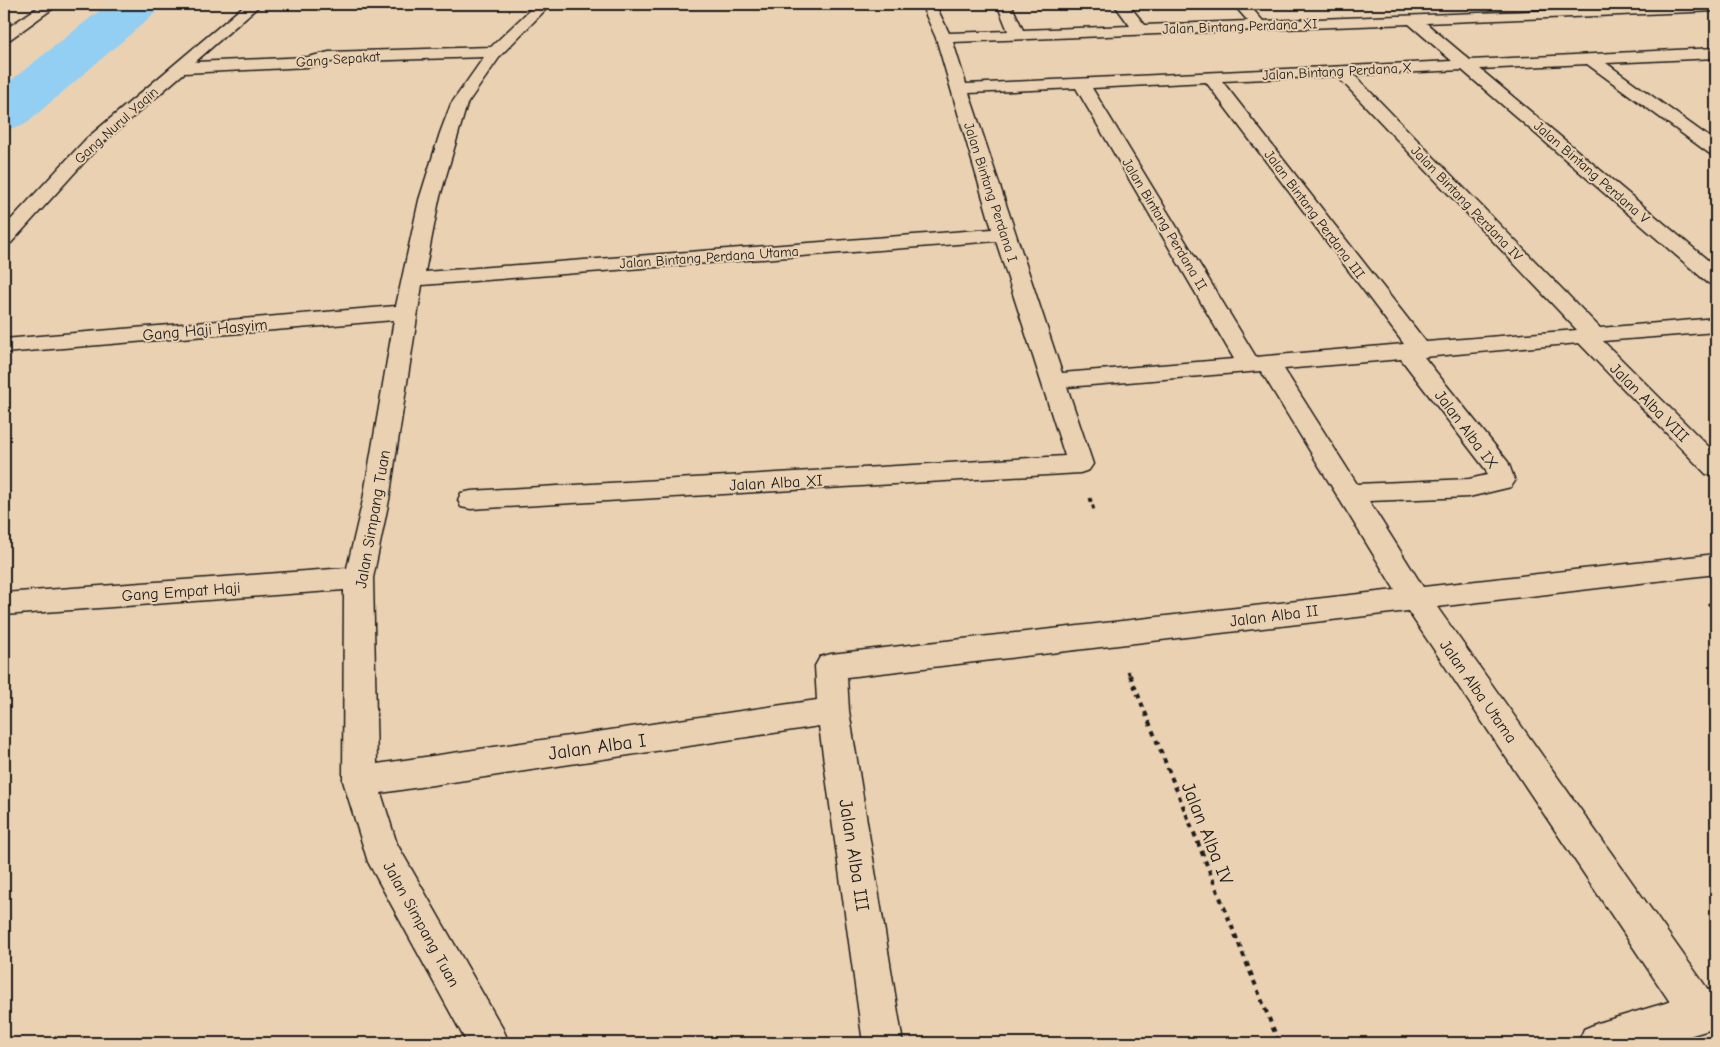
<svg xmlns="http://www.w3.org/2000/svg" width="1720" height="1047" viewBox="0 0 1720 1047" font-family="'Comic Neue',sans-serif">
  <rect width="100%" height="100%" fill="#ead1b2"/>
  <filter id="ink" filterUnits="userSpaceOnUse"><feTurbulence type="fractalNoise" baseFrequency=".02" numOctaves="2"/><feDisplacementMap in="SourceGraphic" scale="10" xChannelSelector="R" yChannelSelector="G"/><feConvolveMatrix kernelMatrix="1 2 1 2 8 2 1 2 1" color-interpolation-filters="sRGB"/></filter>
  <g filter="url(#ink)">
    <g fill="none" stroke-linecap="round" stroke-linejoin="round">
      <path fill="#92cff3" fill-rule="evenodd" d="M 108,4 L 161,4 L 154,14 L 24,125 L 4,130 L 4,86 Z"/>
      <g stroke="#1c1c1c" stroke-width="3">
        <path id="minor" d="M 246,4 L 261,4 L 195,62 L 308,57 L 329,52 L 491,47 L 536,4 L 551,4 L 501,55 L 467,104 L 439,200 L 425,272 L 992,229 L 936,38 L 921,4 L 935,4 L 949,33 L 1008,31 L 997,4 L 1011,4 L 1023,30 L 1130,26 L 1114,4 L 1128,4 L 1145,25 L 1248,21 L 1233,4 L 1248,4 L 1263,21 L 1716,4 L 1716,11 L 1426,23 L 1470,60 L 1716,48 L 1716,58 L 1606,63 L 1716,142 L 1716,155 L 1710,154 L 1587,64 L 1480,69 L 1716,267 L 1716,284 L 1708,283 L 1462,70 L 1354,75 L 1600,328 L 1716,318 L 1716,332 L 1603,341 L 1716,454 L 1716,476 L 1706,474 L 1579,343 L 1424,357 L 1508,462 L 1515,481 L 1511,487 L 1469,497 L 1369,501 L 1423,587 L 1716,554 L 1716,574 L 1437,607 L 1714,998 L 1716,1003 L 1714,1026 L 1700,1032 L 1686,1026 L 1408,611 L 847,677 L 849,711 L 903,1043 L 863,1043 L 819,726 L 381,793 L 397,844 L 503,1029 L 509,1043 L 467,1043 L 368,862 L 343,781 L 344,590 L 4,615 L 4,593 L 347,568 L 363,500 L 394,320 L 4,353 L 4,339 L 396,306 L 419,200 L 440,133 L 451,104 L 484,57 L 329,62 L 308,67 L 184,73 L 98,147 L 11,243 L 4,245 L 4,227 L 86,139 ZM 1409,24 L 1452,61 L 966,84 L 953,42 ZM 1337,76 L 1577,330 L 1426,342 L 1222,81 ZM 1206,82 L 1404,344 L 1256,357 L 1092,88 ZM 1076,88 L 1234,359 L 1062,373 L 969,93 ZM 996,241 L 1065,456 L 471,491 L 461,493 L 458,500 L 461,507 L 471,509 L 1080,473 L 1089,470 L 1093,464 L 1067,387 L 1261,371 L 1395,590 L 831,654 L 820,657 L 815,666 L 817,700 L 377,764 L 373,578 L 389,500 L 422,285 ZM 1401,359 L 1486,470 L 1487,475 L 1469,479 L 1357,484 L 1284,369 Z"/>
      </g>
      <g stroke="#1c1c1c" stroke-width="3">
        <path id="tertiary" d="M 43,4 L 59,4 L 9,40 L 4,42 L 4,30 Z"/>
      </g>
      <g stroke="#1c1c1c" stroke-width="3">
        <path id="primary" d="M 1716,988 L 1716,1028 L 1665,1043 L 1578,1043 L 1584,1029 L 1598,1023 Z"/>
      </g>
      <g stroke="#1c1c1c" stroke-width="3" stroke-dasharray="4 4" stroke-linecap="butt">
        <path d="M 1090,498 L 1095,513"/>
        <path d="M 1708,603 L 1716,611"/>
        <path d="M 1128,671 L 1130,676"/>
      </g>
      <path stroke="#1c1c1c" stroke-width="4" stroke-dasharray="5 5" stroke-linecap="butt" d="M 1130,675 L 1279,1043"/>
      <use href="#minor" fill="#ead1b2" fill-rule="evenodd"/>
      <use href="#tertiary" fill="#ead1b2" fill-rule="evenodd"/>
      <use href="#primary" fill="#ead1b2" fill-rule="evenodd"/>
    </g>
  </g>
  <g text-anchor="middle" stroke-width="4" stroke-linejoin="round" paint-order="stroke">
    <g font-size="14" fill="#1c1c1c" stroke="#ead1b2">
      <text transform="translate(1240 26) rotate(-2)" y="5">Jalan Bintang Perdana XI</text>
      <text transform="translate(338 59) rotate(-4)" y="5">Gang Sepakat</text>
      <text transform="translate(1337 71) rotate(-3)" y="5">Jalan Bintang Perdana X</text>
      <text transform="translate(116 125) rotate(-42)" y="5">Gang Nurul Yaqin</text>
      <text transform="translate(1592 172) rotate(41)" y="5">Jalan Bintang Perdana V</text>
      <text transform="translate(991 192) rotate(72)" y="5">Jalan Bintang Perdana I</text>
      <text transform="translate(1467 203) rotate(46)" y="5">Jalan Bintang Perdana IV</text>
      <text transform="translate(1315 214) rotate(53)" y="5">Jalan Bintang Perdana III</text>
      <text transform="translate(1165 224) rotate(59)" y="5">Jalan Bintang Perdana II</text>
      <text transform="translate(709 257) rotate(-4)" y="5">Jalan Bintang Perdana Utama</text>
    </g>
    <g font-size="16" fill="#1c1c1c" stroke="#ead1b2">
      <text transform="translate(205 329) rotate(-5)" y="6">Gang Haji Hasyim</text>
      <text transform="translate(1650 402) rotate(45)" y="6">Jalan Alba VIII</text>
      <text transform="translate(1467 429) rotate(53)" y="6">Jalan Alba IX</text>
      <text transform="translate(776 482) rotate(-3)" y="6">Jalan Alba XI</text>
      <text transform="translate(372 519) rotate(-80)" y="6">Jalan Simpang Tuan</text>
      <text transform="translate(181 591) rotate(-4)" y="6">Gang Empat Haji</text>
      <text transform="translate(1274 615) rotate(-7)" y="6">Jalan Alba II</text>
      <text transform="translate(1479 691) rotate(55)" y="6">Jalan Alba Utama</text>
      <text transform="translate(422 924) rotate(61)" y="6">Jalan Simpang Tuan</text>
    </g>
    <g font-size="19" fill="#1c1c1c" stroke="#ead1b2">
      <text transform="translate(597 746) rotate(-8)" y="7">Jalan Alba I</text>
      <text transform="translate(1208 833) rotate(68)" y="7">Jalan Alba IV</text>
      <text transform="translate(855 855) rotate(81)" y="7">Jalan Alba III</text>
    </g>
  </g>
  <rect width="1720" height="1047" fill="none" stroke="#ead1b2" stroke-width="20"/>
  <rect x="10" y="10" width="1700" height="1027" fill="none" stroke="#1c1c1c" stroke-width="2" filter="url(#ink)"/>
</svg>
